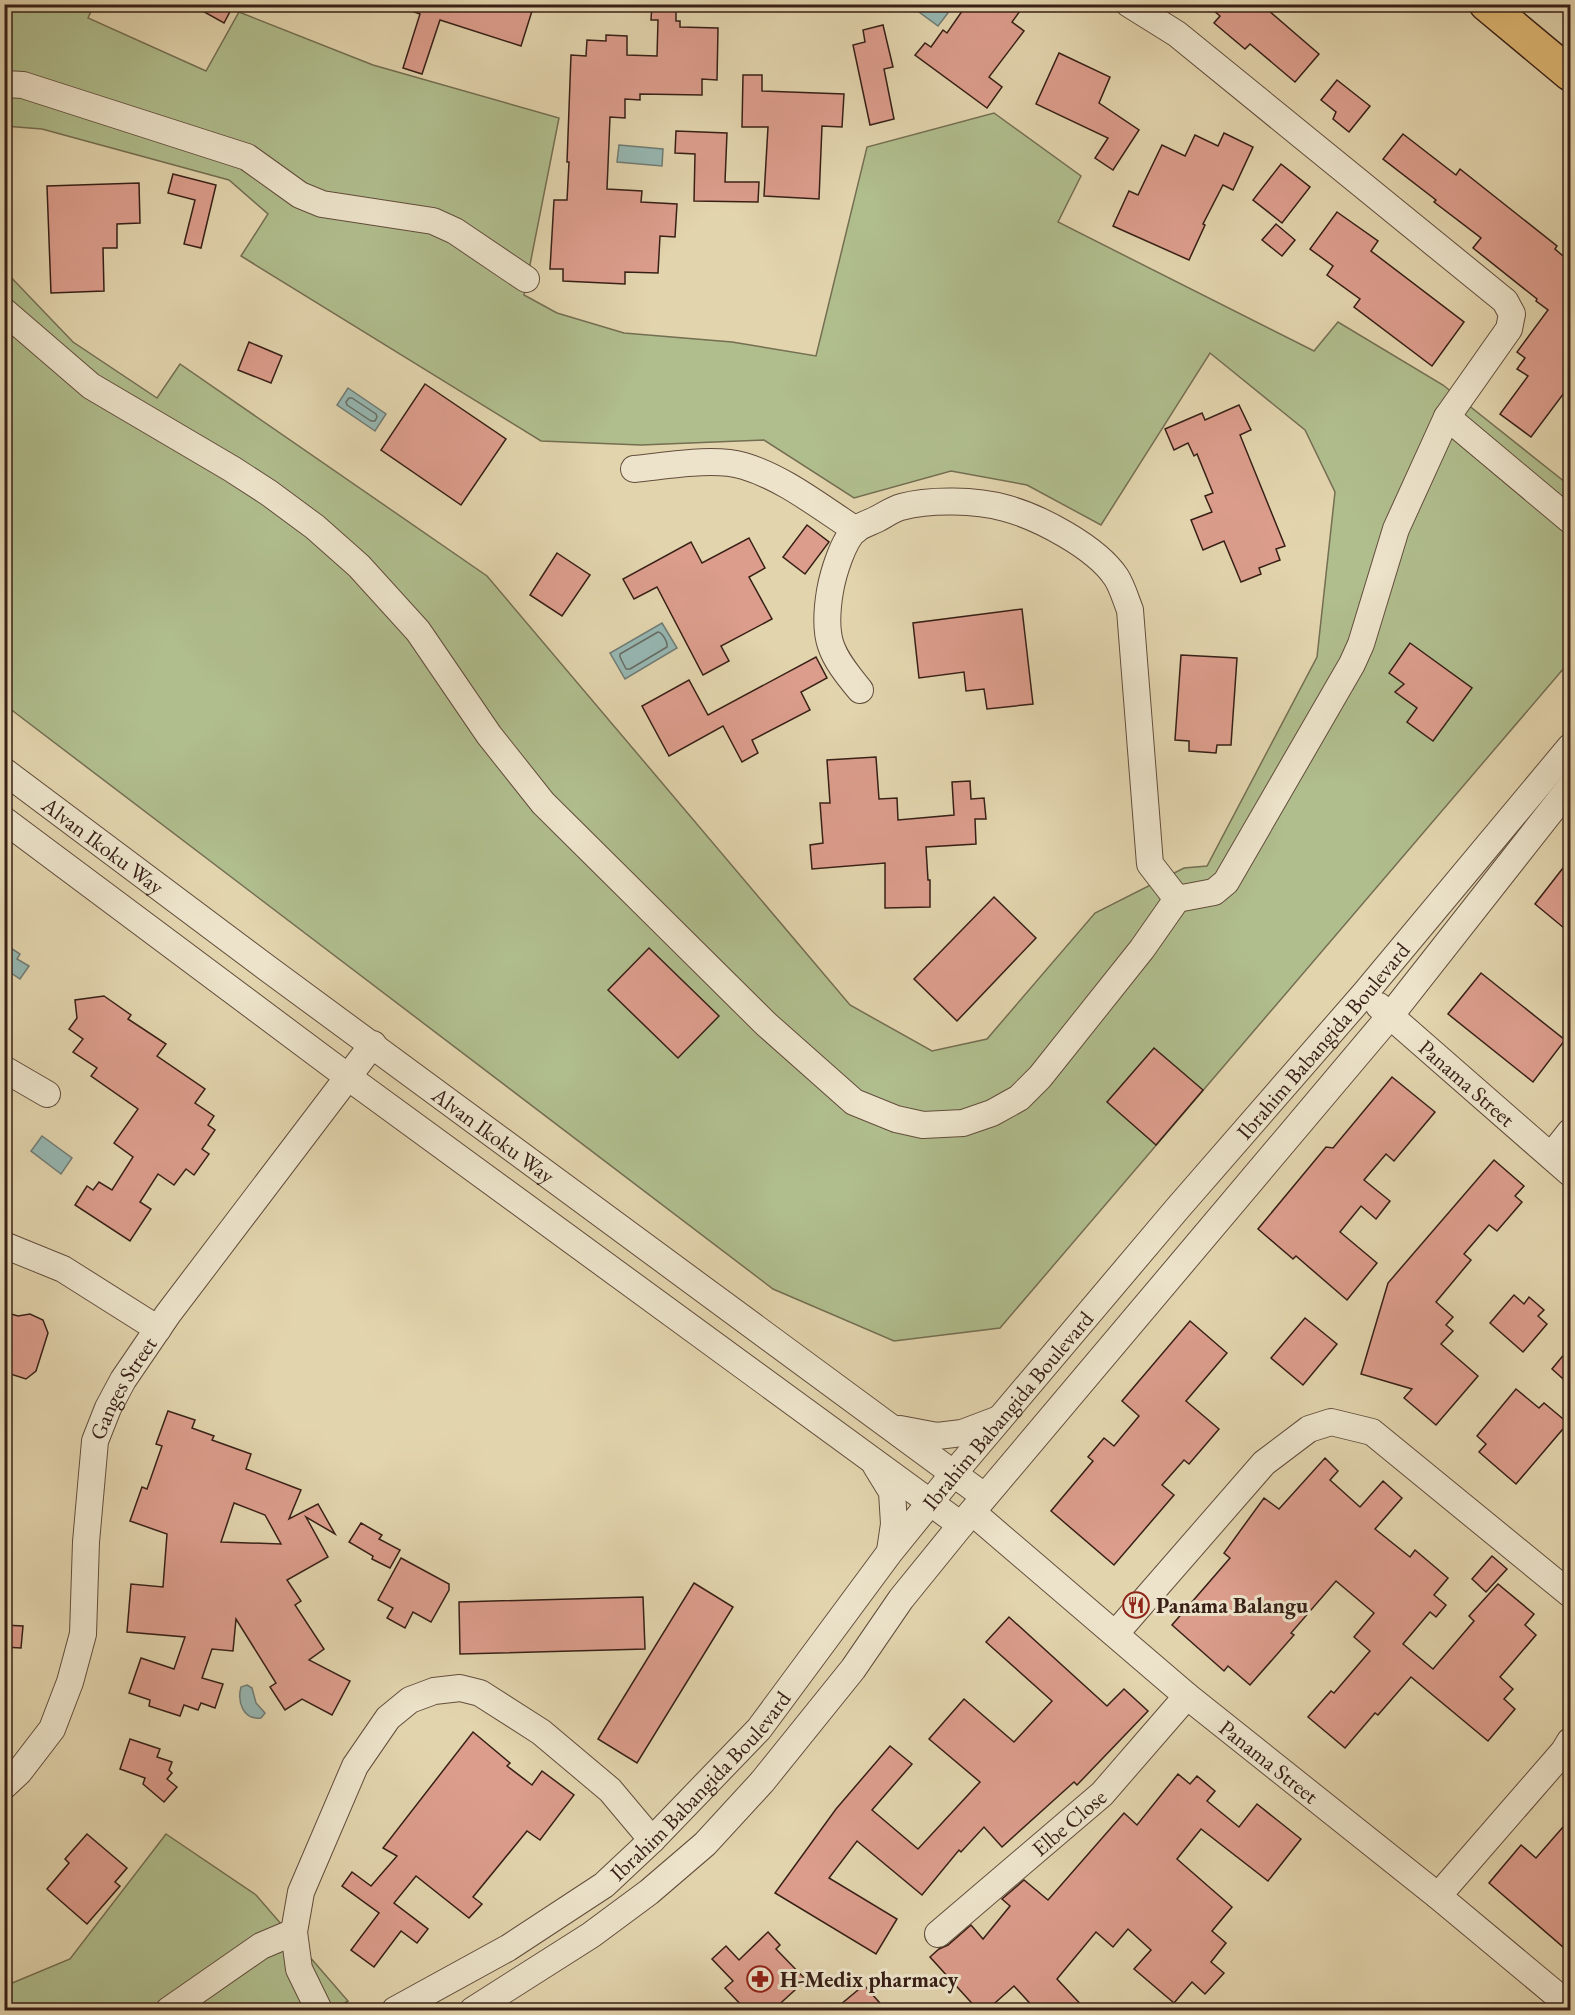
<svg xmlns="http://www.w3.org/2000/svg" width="1575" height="2015" viewBox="0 0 1575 2015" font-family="'EB Garamond',serif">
  <rect width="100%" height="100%" fill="#e2d4ad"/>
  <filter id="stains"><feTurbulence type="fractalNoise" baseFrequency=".00333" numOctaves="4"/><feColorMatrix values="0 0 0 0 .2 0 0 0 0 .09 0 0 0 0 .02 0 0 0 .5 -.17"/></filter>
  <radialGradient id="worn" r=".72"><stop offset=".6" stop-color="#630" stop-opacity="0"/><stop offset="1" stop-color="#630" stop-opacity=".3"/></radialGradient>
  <g fill="#b0bd8d" stroke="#746e52" stroke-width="1.5">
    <path d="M 5,5 L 94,5 L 88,18 L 206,71 L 239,12 L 373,65 L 559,118 L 524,295 L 557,313 L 624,333 L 732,342 L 816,356 L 867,147 L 994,113 L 1081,176 L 1058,222 L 1314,351 L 1338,322 L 1443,385 L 1570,486 L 1570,661 L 1000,1328 L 894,1341 L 773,1289 L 5,705 L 4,505 L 10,500 L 5,492 L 5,271 L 73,342 L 157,398 L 180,364 L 487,576 L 850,1005 L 932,1051 L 987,1039 L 1095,913 L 1184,868 L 1207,866 L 1317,657 L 1335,492 L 1305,430 L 1210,353 L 1101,525 L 1027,485 L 951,471 L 854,498 L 764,440 L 641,445 L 541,441 L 241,256 L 268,214 L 229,180 L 42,129 L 5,126 Z"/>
    <path d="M 166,1834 L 256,1895 L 348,2001 L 334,2010 L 5,2010 L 5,1986 L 70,1959 Z"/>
  </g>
  <g fill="#96b7b2" stroke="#707b74" stroke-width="1.5">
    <path d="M 919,4 L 937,5 L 948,13 L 938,26 L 915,9 Z"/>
    <path d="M 619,145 L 663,149 L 662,166 L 617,162 Z"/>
    <path d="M 348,388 L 386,414 L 375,431 L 337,405 Z"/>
    <path d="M 662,623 L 677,648 L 625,679 L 610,653 Z"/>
    <path d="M 6,945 L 20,954 L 17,959 L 29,966 L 20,979 L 8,971 L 5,975 L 5,948 Z"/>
    <path d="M 42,1136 L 72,1158 L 61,1174 L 31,1151 Z"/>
    <path d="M 247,1685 L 252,1688 L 256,1703 L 265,1713 L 261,1718 C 243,1720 237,1702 241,1687 Z"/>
  </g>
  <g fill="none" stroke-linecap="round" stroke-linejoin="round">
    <g stroke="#676c64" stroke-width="1.5">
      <path d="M 349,398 L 352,398 L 376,414 L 377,417 L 375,421 L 371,421 L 347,405 L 346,402 Z"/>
      <path d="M 658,632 C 663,633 668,643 667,647 L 630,669 L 626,669 L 620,657 L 620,654 Z"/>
    </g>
  </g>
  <g fill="#dc9d8c" stroke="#382017" stroke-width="1.5" fill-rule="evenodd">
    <path d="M 190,4 L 234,4 L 224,23 Z"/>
    <path d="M 403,4 L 512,4 L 532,11 L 521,46 L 440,20 L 422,74 L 403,68 L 420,14 L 403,8 Z"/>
    <path d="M 652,4 L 676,4 L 676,21 L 680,21 L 680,27 L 718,28 L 717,80 L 702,79 L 702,95 L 640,94 L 640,100 L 625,99 L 625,118 L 610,117 L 607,189 L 642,191 L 641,202 L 677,204 L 675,237 L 660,236 L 658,273 L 625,272 L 625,284 L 563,281 L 563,269 L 550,269 L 554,200 L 567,200 L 569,162 L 567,162 L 571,55 L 586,56 L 587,40 L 606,41 L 606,35 L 627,36 L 627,55 L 657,56 L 658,20 L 651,20 Z"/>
    <path d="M 967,4 L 1025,4 L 1012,22 L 1024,31 L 989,77 L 1002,87 L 987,108 L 915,55 L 925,43 L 931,47 L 943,30 L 947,33 Z"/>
    <path d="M 1206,4 L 1261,4 L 1319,54 L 1295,82 L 1250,44 L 1245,49 L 1214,23 L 1220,16 Z"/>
    <path d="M 883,25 L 893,67 L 884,69 L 894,119 L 870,125 L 853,45 L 865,42 L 863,30 Z"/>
    <path d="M 1059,53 L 1110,77 L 1099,103 L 1139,130 L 1113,170 L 1095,158 L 1108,138 L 1036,104 Z"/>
    <path d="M 743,75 L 762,75 L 762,91 L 844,94 L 842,127 L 822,126 L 819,199 L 764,196 L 768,127 L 742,127 Z"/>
    <path d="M 1337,80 L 1370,106 L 1349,132 L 1333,119 L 1336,112 L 1321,100 Z"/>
    <path d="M 676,131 L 727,133 L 725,182 L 759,182 L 758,202 L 694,201 L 695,154 L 675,153 Z"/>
    <path d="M 1224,133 L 1253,147 L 1233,190 L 1223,185 L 1203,224 L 1205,225 L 1189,260 L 1113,226 L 1129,191 L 1138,195 L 1162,145 L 1185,156 L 1195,135 L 1218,146 Z"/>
    <path d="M 1403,134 L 1456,175 L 1460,169 L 1557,246 L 1555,249 L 1570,262 L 1570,385 L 1531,437 L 1500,414 L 1528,376 L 1517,369 L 1525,358 L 1517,352 L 1548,310 L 1536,301 L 1537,299 L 1473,248 L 1481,238 L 1434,202 L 1436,200 L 1383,159 Z"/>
    <path d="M 1281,164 L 1310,187 L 1282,223 L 1253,200 Z"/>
    <path d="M 173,174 L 216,185 L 201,248 L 184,244 L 195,200 L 168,193 Z"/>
    <path d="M 139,183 L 140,223 L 117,224 L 117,248 L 103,248 L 104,291 L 51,293 L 47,186 Z"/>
    <path d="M 1337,212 L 1378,241 L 1371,251 L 1464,322 L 1432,366 L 1354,307 L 1360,299 L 1327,275 L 1333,266 L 1310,249 Z"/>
    <path d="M 1276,224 L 1295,240 L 1282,256 L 1262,240 Z"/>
    <path d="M 249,342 L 282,356 L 271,383 L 238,370 Z"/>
    <path d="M 425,384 L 506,439 L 461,505 L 381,450 Z"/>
    <path d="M 1239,405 L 1251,430 L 1240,435 L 1285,546 L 1276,549 L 1280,560 L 1259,568 L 1261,574 L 1241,582 L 1224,541 L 1203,550 L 1191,520 L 1212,512 L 1205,496 L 1213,493 L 1197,454 L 1194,456 L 1188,443 L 1174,450 L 1165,429 L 1202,413 L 1205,420 Z"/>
    <path d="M 807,525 L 829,542 L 805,574 L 783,557 Z"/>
    <path d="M 749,538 L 765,568 L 749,577 L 772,619 L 721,646 L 729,661 L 703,675 L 657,587 L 634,599 L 623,579 L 691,542 L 702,563 Z"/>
    <path d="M 557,553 L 590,575 L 562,616 L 530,595 Z"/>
    <path d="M 1022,609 L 1033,704 L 987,709 L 984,689 L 966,691 L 964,672 L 919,678 L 913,623 Z"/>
    <path d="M 1410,643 L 1472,688 L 1433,741 L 1407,722 L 1417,708 L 1395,692 L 1404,684 L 1389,673 Z"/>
    <path d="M 1181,655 L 1237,658 L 1231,745 L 1217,745 L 1216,753 L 1189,751 L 1189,741 L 1175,740 Z"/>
    <path d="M 816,657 L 827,678 L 801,692 L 810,710 L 752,740 L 758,753 L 742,762 L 723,726 L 669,756 L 642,706 L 689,680 L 708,715 Z"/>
    <path d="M 876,757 L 879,799 L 897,798 L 898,820 L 954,815 L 952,782 L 970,781 L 971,799 L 984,798 L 986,819 L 975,819 L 976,844 L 926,847 L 928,880 L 930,880 L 930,907 L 885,908 L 885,863 L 812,869 L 810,845 L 823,843 L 820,803 L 830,803 L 827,760 Z"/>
    <path d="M 1570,859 L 1570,933 L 1535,904 Z"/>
    <path d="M 994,897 L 1036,938 L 957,1021 L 914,979 Z"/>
    <path d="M 649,948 L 719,1016 L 678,1058 L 608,990 Z"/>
    <path d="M 1481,973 L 1565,1040 L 1533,1082 L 1448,1014 Z"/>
    <path d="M 104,996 L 131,1015 L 128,1019 L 166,1044 L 157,1056 L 205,1089 L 195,1103 L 214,1116 L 208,1125 L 215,1130 L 202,1149 L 209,1154 L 194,1175 L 186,1169 L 174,1185 L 158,1174 L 140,1202 L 151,1209 L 130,1241 L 75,1205 L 87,1186 L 93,1190 L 99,1182 L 112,1190 L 133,1157 L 114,1143 L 138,1109 L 91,1076 L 97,1068 L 73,1052 L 83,1039 L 69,1029 L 77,1018 L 75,1000 Z"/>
    <path d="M 1154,1048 L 1203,1090 L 1156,1145 L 1107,1102 Z"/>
    <path d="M 1392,1077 L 1435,1112 L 1394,1161 L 1386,1154 L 1364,1180 L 1390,1201 L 1376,1219 L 1361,1206 L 1340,1232 L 1377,1263 L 1347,1300 L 1296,1256 L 1293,1259 L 1258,1229 L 1326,1147 L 1333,1148 Z"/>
    <path d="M 1494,1160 L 1524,1186 L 1515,1196 L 1522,1202 L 1497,1231 L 1489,1225 L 1464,1254 L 1471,1260 L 1436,1302 L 1453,1317 L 1446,1325 L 1453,1331 L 1441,1344 L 1478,1376 L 1436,1425 L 1404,1398 L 1412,1389 L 1361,1374 L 1388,1283 Z"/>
    <path d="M 1514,1295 L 1524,1304 L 1529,1297 L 1544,1310 L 1538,1316 L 1547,1324 L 1523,1352 L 1490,1323 Z"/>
    <path d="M 4,1312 L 18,1316 L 30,1314 L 43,1320 L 48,1333 L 36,1371 L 26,1379 L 4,1372 Z"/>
    <path d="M 1305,1318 L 1337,1344 L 1303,1385 L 1271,1358 Z"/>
    <path d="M 1190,1321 L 1227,1353 L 1186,1401 L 1219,1429 L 1189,1464 L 1184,1460 L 1162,1485 L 1174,1495 L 1114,1565 L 1051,1511 L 1093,1461 L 1088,1457 L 1104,1438 L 1114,1446 L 1139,1416 L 1122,1401 Z"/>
    <path d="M 1570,1347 L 1570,1385 L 1552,1369 Z"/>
    <path d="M 1516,1389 L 1539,1408 L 1544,1403 L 1568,1423 L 1516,1484 L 1479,1452 L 1486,1444 L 1477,1436 Z"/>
    <path d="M 168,1411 L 195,1420 L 192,1428 L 214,1436 L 212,1440 L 251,1454 L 246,1469 L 301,1490 L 289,1519 L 318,1504 L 335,1534 L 306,1517 L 328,1557 L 287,1580 L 301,1601 L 295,1605 L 324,1649 L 309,1660 L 350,1681 L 332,1715 L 302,1699 L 285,1710 L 270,1687 L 276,1683 L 236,1619 L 233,1651 L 212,1649 L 202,1678 L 223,1684 L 215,1708 L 201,1703 L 198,1710 L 184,1705 L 180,1716 L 149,1706 L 150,1700 L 129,1693 L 141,1658 L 174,1669 L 185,1637 L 127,1632 L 131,1584 L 163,1587 L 167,1534 L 130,1521 L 142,1487 L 147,1489 L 162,1446 L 156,1444 ZM 234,1503 L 265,1515 L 281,1544 L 221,1542 Z"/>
    <path d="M 1325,1458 L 1338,1471 L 1330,1480 L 1360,1507 L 1383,1481 L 1402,1498 L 1375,1529 L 1410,1557 L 1415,1550 L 1448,1578 L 1434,1595 L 1446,1605 L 1436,1617 L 1430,1612 L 1403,1644 L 1433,1669 L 1474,1621 L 1469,1616 L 1498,1584 L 1534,1614 L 1525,1625 L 1536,1635 L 1500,1677 L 1513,1689 L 1504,1699 L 1515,1709 L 1488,1741 L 1411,1677 L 1378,1715 L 1375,1713 L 1345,1748 L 1308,1717 L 1331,1691 L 1334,1693 L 1370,1651 L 1354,1637 L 1374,1613 L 1336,1581 L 1291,1633 L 1294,1635 L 1250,1685 L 1228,1666 L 1224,1671 L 1172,1625 L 1230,1558 L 1224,1553 L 1264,1498 L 1279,1509 Z"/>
    <path d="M 361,1523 L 382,1535 L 379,1539 L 400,1550 L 390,1568 L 372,1559 L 373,1556 L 349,1542 Z"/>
    <path d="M 1492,1556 L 1507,1569 L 1486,1592 L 1472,1579 Z"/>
    <path d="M 401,1558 L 449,1584 L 449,1590 L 431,1622 L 413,1612 L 405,1628 L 387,1618 L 393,1608 L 378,1600 Z"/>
    <path d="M 694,1583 L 733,1607 L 637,1763 L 598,1739 Z"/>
    <path d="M 643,1597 L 645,1649 L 460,1654 L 459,1602 Z"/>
    <path d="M 1009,1617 L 1107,1706 L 1124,1689 L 1148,1711 L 1077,1785 L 1074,1782 L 1002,1847 L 984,1827 L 961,1852 L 959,1850 L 922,1895 L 857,1841 L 829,1878 L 897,1919 L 876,1954 L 775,1893 L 836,1809 L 890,1746 L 912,1764 L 872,1810 L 918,1849 L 980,1782 L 929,1739 L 964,1699 L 1014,1742 L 1052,1701 L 986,1642 Z"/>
    <path d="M 4,1625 L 23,1626 L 21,1648 L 4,1647 Z"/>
    <path d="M 473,1732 L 510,1763 L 507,1766 L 532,1785 L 542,1771 L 574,1795 L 540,1840 L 527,1831 L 473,1897 L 482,1904 L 469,1918 L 416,1876 L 394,1903 L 428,1929 L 417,1943 L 401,1931 L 374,1967 L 351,1950 L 379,1913 L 342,1886 L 352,1872 L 371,1886 L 397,1856 L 383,1848 Z"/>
    <path d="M 130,1739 L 160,1749 L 157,1757 L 172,1762 L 169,1770 L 172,1773 L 167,1779 L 177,1787 L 164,1802 L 143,1784 L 145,1778 L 120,1769 Z"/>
    <path d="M 1178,1774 L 1190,1784 L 1197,1776 L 1215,1791 L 1207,1801 L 1239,1827 L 1257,1804 L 1301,1839 L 1268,1881 L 1201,1829 L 1177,1859 L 1232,1907 L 1212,1931 L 1226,1943 L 1211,1962 L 1224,1973 L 1205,1994 L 1192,1982 L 1174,2003 L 1134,1969 L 1151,1950 L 1128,1929 L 1113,1947 L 1096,1932 L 1057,1979 L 1086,2010 L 1036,2010 L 1014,1986 L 987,2010 L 978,2010 L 930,1957 L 939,1949 L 948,1945 L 971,1925 L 983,1939 L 1010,1906 L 1002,1899 L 1024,1880 L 1048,1900 L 1124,1813 L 1137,1825 Z"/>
    <path d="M 1570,1819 L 1570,1953 L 1489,1883 L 1521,1845 L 1536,1858 Z"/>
    <path d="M 87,1834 L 127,1868 L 115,1882 L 120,1886 L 87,1924 L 47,1889 L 69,1863 L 65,1859 Z"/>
    <path d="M 768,1932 L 780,1945 L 776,1949 L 806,1980 L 773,2010 L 746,2010 L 725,1988 L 733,1981 L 712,1959 L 726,1946 L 739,1960 Z"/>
    <path d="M 864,1985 L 886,2010 L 834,2010 Z"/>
  </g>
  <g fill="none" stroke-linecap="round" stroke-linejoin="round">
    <g stroke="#624d3c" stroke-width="28">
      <g id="minor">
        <path d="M 4,84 L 23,85 L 247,157 L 300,195 L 322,204 L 433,221 L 455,231 L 526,279"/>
        <path d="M 4,311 L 91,386 L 232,469 L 269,493 L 315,527 L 359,566 L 418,631 L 489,735 L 543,803 L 766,1024 L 854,1102 L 896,1119 L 923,1125 L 963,1123 L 992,1113 L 1019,1098 L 1040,1077 L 1142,949 L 1177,899"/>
        <path d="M 1447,417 L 1570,520"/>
        <path d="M 634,469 C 666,466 713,457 744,466 C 784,478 820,507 856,530"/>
        <path d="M 860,690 C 830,654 822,639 830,591 C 833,574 843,540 856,529 C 862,525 871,522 877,519 C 885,515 893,509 901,507 C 930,499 977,500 1005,508 C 1039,517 1096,547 1116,577 C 1122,586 1126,600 1130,610 L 1150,864 L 1177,899 L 1214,892 L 1226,882 L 1352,664 L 1361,644 L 1396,529 L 1447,417 L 1509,329 L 1512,314 L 1505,301 L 1177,34 L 1129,4"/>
        <path id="s1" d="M 4,771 L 267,968 L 984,1496"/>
        <path d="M 4,820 L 348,1077 L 961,1525"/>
        <path id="s2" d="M 1379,1006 L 1570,1173"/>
        <path d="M 4,1069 L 47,1094"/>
        <path d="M 1551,1156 L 1570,1132"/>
        <path d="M 4,1245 L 63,1269 L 158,1329"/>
        <path d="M 900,1429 L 937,1436 L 962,1433 L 999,1419"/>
        <path d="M 876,1466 L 892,1492 L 894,1524 L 890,1551"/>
        <path id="s3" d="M 972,1512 L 1187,1696 L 1438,1896 L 1570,2006"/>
        <path d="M 1116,1633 L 1264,1463 L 1309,1429 L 1331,1422 L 1372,1432 L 1570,1594"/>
        <path id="s4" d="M 4,1786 L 19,1772 L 52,1729 L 70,1682 L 83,1634 L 86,1542 L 95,1441 L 108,1408 L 123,1380 L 168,1314 L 373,1044"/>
        <path d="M 1438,1896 L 1564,1751 L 1570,1741"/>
        <path id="s5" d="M 938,1934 L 1102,1794 L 1187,1696"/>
        <path d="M 169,2010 L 261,1946 L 294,1932"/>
        <path d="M 319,2010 L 299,1969 L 294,1932 L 301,1892 L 355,1766 L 388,1718 L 410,1700 L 434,1691 L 460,1688 L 480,1693 L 541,1732 L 610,1790 L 652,1840"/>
        <path id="s6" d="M 395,2010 L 508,1948 L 604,1885 L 652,1840 L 759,1729 L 890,1552 L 954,1473 L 1177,1209 L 1365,993 L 1570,747"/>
        <path d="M 473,2010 L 591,1935 L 649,1892 L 705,1844 L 762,1782 L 853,1669 L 901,1599 L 961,1525 L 1390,1016 L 1570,787"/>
      </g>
    </g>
    <g stroke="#382017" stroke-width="36">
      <path id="highway" d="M 1486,4 L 1570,74"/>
    </g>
    <use href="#minor" stroke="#ece3ca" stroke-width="26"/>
    <use href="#highway" stroke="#e1ba76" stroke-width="33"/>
  </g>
  <defs>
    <g id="restaurant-ring" transform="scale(1.35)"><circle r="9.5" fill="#ece3ca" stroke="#8f2418" stroke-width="1.5"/><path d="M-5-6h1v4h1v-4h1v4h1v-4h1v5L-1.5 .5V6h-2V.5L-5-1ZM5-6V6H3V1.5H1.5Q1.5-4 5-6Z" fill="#8f2418"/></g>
    <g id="pharmacy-ring" transform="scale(1.35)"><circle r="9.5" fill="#ece3ca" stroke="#8f2418" stroke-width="1.5"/><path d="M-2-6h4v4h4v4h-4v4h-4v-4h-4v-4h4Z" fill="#8f2418"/></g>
  </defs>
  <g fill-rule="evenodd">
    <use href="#restaurant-ring" x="1136" y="1605"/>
    <use href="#pharmacy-ring" x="760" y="1979"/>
  </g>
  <g text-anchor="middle" stroke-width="6" stroke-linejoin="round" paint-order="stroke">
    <g font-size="22" fill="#382017" stroke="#ece3ca">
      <text dy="8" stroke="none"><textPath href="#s1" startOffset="124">Alvan Ikoku Way</textPath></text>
      <text dy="8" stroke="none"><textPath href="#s6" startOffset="1354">Ibrahim Babangida Boulevard</textPath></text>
      <text dy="8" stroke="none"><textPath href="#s2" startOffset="117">Panama Street</textPath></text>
      <text dy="8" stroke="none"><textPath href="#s1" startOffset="610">Alvan Ikoku Way</textPath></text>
      <text dy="8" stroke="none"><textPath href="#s4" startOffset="428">Ganges Street</textPath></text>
      <text dy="8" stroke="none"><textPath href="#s6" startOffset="868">Ibrahim Babangida Boulevard</textPath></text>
      <text dy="8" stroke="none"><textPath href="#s3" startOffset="388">Panama Street</textPath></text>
      <text dy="8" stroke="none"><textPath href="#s6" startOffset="382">Ibrahim Babangida Boulevard</textPath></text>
      <text dy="8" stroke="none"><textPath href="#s5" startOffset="172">Elbe Close</textPath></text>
    </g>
    <g font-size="22" font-weight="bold" fill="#382017" stroke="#ece3ca" text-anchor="start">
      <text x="1156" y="1613">Panama Balangu</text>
      <text x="780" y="1987">H-Medix pharmacy</text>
    </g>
  </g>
  <rect width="1575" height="2015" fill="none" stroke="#e2d4ad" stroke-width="24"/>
  <rect x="6" y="6" width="1563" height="2003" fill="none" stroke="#382017" stroke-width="3"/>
  <rect x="12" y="12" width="1551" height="1991" fill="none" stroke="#382017" stroke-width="1.5"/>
  <rect width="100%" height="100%" filter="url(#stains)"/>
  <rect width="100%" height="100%" fill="url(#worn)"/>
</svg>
